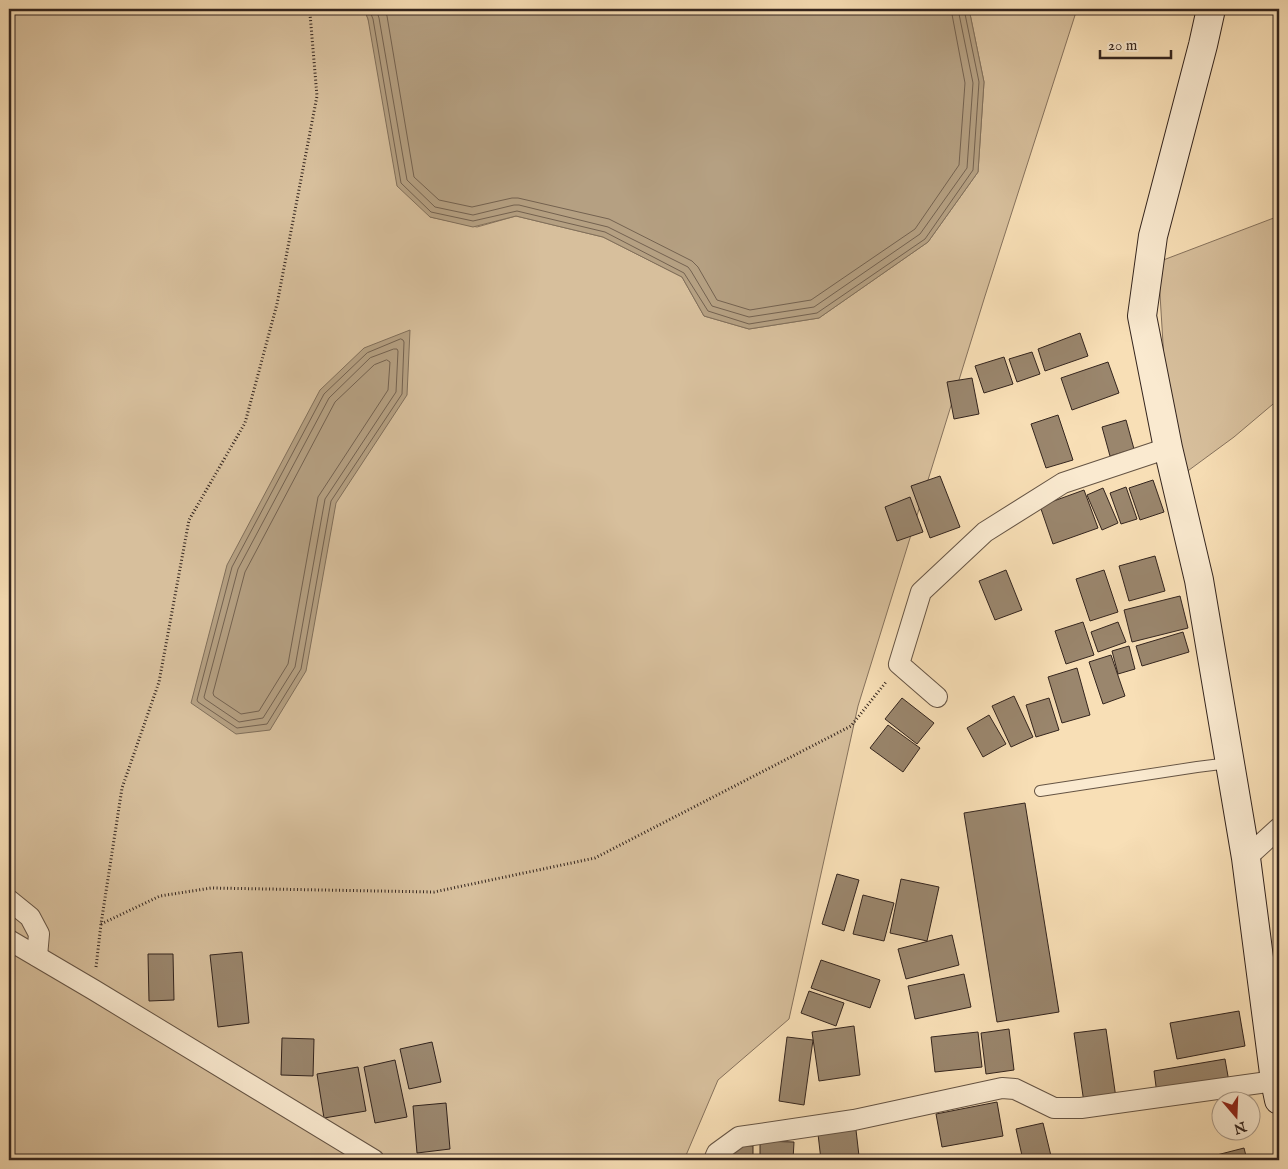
<svg xmlns="http://www.w3.org/2000/svg" width="1288" height="1169" viewBox="0 0 1288 1169" font-family="'IM FELL English',serif">
  <rect width="100%" height="100%" fill="#f8dfb6"/>
  <filter id="stains"><feTurbulence type="fractalNoise" baseFrequency=".004" numOctaves="4"/><feColorMatrix values="0 0 0 0 .2 0 0 0 0 .09 0 0 0 0 .02 0 0 0 .5 -.17"/></filter>
  <radialGradient id="worn" r=".72"><stop offset=".6" stop-color="#630" stop-opacity="0"/><stop offset="1" stop-color="#630" stop-opacity=".3"/></radialGradient>
  <g fill="#d7bf9c" stroke="#86725d">
    <path d="M 9,9 L 364,9 L 368,19 L 430,217 L 477,227 L 516,216 L 603,237 L 682,277 L 704,316 L 749,329 L 819,318 L 928,242 L 978,172 L 984,82 L 969,9 L 1077,9 L 985,296 L 858,706 L 789,1019 L 718,1080 L 684,1160 L 9,1160 Z"/>
    <path d="M 1279,216 L 1279,399 L 1234,437 L 1185,473 L 1165,376 L 1158,262 Z"/>
  </g>
  <g fill="#b5a082" stroke="#816f5a">
    <path d="M 364,9 L 969,9 L 984,82 L 978,172 L 928,242 L 819,318 L 749,329 L 704,316 L 682,277 L 603,237 L 516,216 L 473,227 L 430,217 L 397,186 L 368,19 Z"/>
    <path d="M 410,330 L 407,395 L 336,503 L 306,671 L 270,730 L 236,734 L 191,703 L 227,565 L 320,390 L 364,348 Z"/>
  </g>
  <g fill="none" stroke-linecap="round" stroke-linejoin="round">
    <g stroke="#746250" stroke-width="1">
      <path d="M 369,9 L 373,19 L 401,183 L 431,212 L 473,221 L 517,211 L 605,232 L 684,273 L 708,311 L 749,324 L 817,313 L 925,239 L 973,170 L 979,82 L 964,9"/>
      <path d="M 376,9 L 379,18 L 407,180 L 435,207 L 473,215 L 514,205 L 519,205 L 608,227 L 688,267 L 691,271 L 712,306 L 749,317 L 814,307 L 920,234 L 967,168 L 973,83 L 958,9"/>
      <path d="M 384,9 L 387,16 L 414,177 L 439,200 L 472,207 L 512,198 L 518,198 L 609,219 L 692,261 L 698,267 L 717,300 L 750,310 L 811,300 L 915,229 L 959,165 L 965,83 L 951,9"/>
      <path d="M 401,339 L 403,340 L 404,342 L 402,394 L 331,501 L 301,669 L 267,724 L 237,728 L 198,702 L 197,700 L 232,567 L 324,394 L 367,353 Z"/>
      <path d="M 394,349 L 397,349 L 398,351 L 396,392 L 325,499 L 295,667 L 263,718 L 239,722 L 205,699 L 204,697 L 238,569 L 329,398 L 370,358 Z"/>
      <path d="M 387,360 L 390,362 L 388,390 L 318,497 L 288,664 L 259,711 L 241,714 L 214,696 L 213,693 L 245,572 L 335,402 L 374,365 Z"/>
    </g>
  </g>
  <g fill="#9a866d" stroke="#34251e">
    <path d="M 1080,333 L 1088,356 L 1045,371 L 1038,349 Z"/>
    <path d="M 1032,352 L 1040,374 L 1017,382 L 1009,359 Z"/>
    <path d="M 1004,357 L 1013,384 L 984,393 L 975,366 Z"/>
    <path d="M 1108,362 L 1119,393 L 1072,410 L 1061,378 Z"/>
    <path d="M 972,378 L 979,414 L 954,419 L 947,382 Z"/>
    <path d="M 1058,415 L 1073,460 L 1046,468 L 1031,424 Z"/>
    <path d="M 1126,420 L 1134,449 L 1110,456 L 1102,427 Z"/>
    <path d="M 940,476 L 960,527 L 930,538 L 911,486 Z"/>
    <path d="M 1153,480 L 1164,512 L 1140,520 L 1129,488 Z"/>
    <path d="M 1126,487 L 1137,519 L 1121,524 L 1110,493 Z"/>
    <path d="M 1103,488 L 1118,523 L 1102,530 L 1087,495 Z"/>
    <path d="M 1084,490 L 1098,528 L 1053,544 L 1040,506 Z"/>
    <path d="M 910,497 L 923,532 L 897,541 L 885,507 Z"/>
    <path d="M 1155,556 L 1165,591 L 1129,601 L 1119,566 Z"/>
    <path d="M 1006,570 L 1022,610 L 995,620 L 979,581 Z"/>
    <path d="M 1104,570 L 1118,612 L 1090,621 L 1076,579 Z"/>
    <path d="M 1180,596 L 1188,628 L 1132,642 L 1124,610 Z"/>
    <path d="M 1083,622 L 1094,655 L 1066,664 L 1055,631 Z"/>
    <path d="M 1118,622 L 1126,642 L 1098,652 L 1091,632 Z"/>
    <path d="M 1183,632 L 1189,652 L 1142,666 L 1136,646 Z"/>
    <path d="M 1129,646 L 1135,669 L 1118,674 L 1112,651 Z"/>
    <path d="M 1111,655 L 1125,696 L 1103,704 L 1089,662 Z"/>
    <path d="M 1077,668 L 1090,715 L 1062,723 L 1048,677 Z"/>
    <path d="M 1014,696 L 1033,737 L 1011,747 L 992,706 Z"/>
    <path d="M 902,698 L 934,723 L 917,744 L 885,719 Z"/>
    <path d="M 1049,698 L 1059,730 L 1036,737 L 1026,705 Z"/>
    <path d="M 989,715 L 1006,744 L 983,757 L 967,728 Z"/>
    <path d="M 888,725 L 920,748 L 903,772 L 870,748 Z"/>
    <path d="M 1025,803 L 1059,1012 L 997,1022 L 964,813 Z"/>
    <path d="M 837,874 L 859,880 L 844,931 L 822,924 Z"/>
    <path d="M 901,879 L 939,887 L 927,941 L 890,933 Z"/>
    <path d="M 863,895 L 894,903 L 884,941 L 853,934 Z"/>
    <path d="M 952,935 L 959,965 L 906,979 L 898,949 Z"/>
    <path d="M 242,952 L 249,1023 L 218,1027 L 210,955 Z"/>
    <path d="M 148,954 L 173,954 L 174,1000 L 149,1001 Z"/>
    <path d="M 821,960 L 880,980 L 870,1008 L 811,988 Z"/>
    <path d="M 964,974 L 971,1007 L 915,1019 L 908,986 Z"/>
    <path d="M 809,991 L 844,1003 L 836,1026 L 801,1013 Z"/>
    <path d="M 1239,1011 L 1245,1046 L 1177,1059 L 1170,1023 Z"/>
    <path d="M 854,1026 L 860,1075 L 819,1081 L 812,1032 Z"/>
    <path d="M 1009,1029 L 1014,1070 L 986,1074 L 981,1033 Z"/>
    <path d="M 1106,1029 L 1116,1098 L 1084,1103 L 1074,1033 Z"/>
    <path d="M 978,1032 L 982,1067 L 935,1072 L 931,1037 Z"/>
    <path d="M 787,1037 L 813,1040 L 804,1105 L 779,1101 Z"/>
    <path d="M 282,1038 L 314,1039 L 313,1076 L 281,1075 Z"/>
    <path d="M 432,1042 L 441,1082 L 409,1089 L 400,1049 Z"/>
    <path d="M 1225,1059 L 1229,1082 L 1157,1094 L 1154,1071 Z"/>
    <path d="M 395,1060 L 407,1117 L 375,1123 L 364,1067 Z"/>
    <path d="M 358,1067 L 366,1111 L 324,1118 L 317,1074 Z"/>
    <path d="M 997,1102 L 1003,1136 L 942,1147 L 936,1114 Z"/>
    <path d="M 446,1103 L 450,1149 L 417,1153 L 413,1106 Z"/>
    <path d="M 1043,1123 L 1052,1160 L 1023,1160 L 1016,1129 Z"/>
    <path d="M 856,1130 L 859,1156 L 821,1160 L 818,1134 Z"/>
    <path d="M 760,1141 L 794,1142 L 793,1160 L 760,1160 Z"/>
    <path d="M 730,1144 L 753,1146 L 753,1160 L 729,1160 Z"/>
    <path d="M 1244,1148 L 1247,1160 L 1210,1160 L 1209,1157 Z"/>
  </g>
  <g fill="none" stroke-linecap="round" stroke-linejoin="round">
    <g stroke="#655444" stroke-width="12">
      <path id="lane" d="M 1040,791 L 1197,767 L 1229,763"/>
    </g>
    <g stroke="#655444" stroke-width="22">
      <g id="street">
        <path d="M 937,697 L 899,664 L 921,592 L 985,532 L 1063,483 L 1168,448"/>
        <path d="M 1246,858 L 1279,828"/>
        <path d="M 9,900 L 30,917 L 39,934 L 37,956"/>
        <path d="M 9,940 L 94,990 L 374,1160"/>
        <path d="M 714,1160 L 717,1153 L 739,1137 L 854,1120 L 1002,1088 L 1015,1089 L 1054,1108 L 1081,1108 L 1275,1081"/>
      </g>
    </g>
    <g stroke="#34251e" stroke-width="30">
      <path id="secondary" d="M 1211,9 L 1203,45 L 1153,236 L 1142,316 L 1168,448 L 1199,580 L 1246,858 L 1275,1081 L 1279,1100"/>
    </g>
    <g stroke="#34251e" stroke-width="3" stroke-dasharray="1 2.5" stroke-linecap="butt">
      <path d="M 101,924 L 160,896 L 211,888 L 434,892 L 595,858 L 851,726 L 886,682"/>
      <path d="M 96,967 L 101,924 L 122,788 L 159,682 L 189,520 L 245,423 L 277,304 L 317,96 L 310,14 L 309,9"/>
    </g>
    <use href="#lane" stroke="#faead0" stroke-width="10"/>
    <use href="#street" stroke="#faead0" stroke-width="20"/>
    <use href="#secondary" stroke="#faead0" stroke-width="28"/>
  </g>
  <rect width="1288" height="1169" fill="none" stroke="#f8dfb6" stroke-width="30"/>
  <rect x="10" y="10" width="1268" height="1149" fill="none" stroke="#34251e" stroke-width="2.5"/>
  <rect x="15" y="15" width="1258" height="1139" fill="none" stroke="#34251e"/>
  <g transform="translate(1236 1116) rotate(161)"><circle r="24" fill="#faead0" stroke="#ab9b89"/>
  <path d="M0-4L9 19L0 12L-9 19Z" fill="#8f2418"/>
  <text y="-8" font-size="14" font-weight="bold" text-anchor="middle" fill="#34251e">N</text>
  </g>
  <path d="M1100 50v8h71v-8" fill="none" stroke="#34251e" stroke-width="2.5"/>
  <text x="1108" y="50" font-size="15" fill="#34251e" stroke="#faead0" stroke-width="4" paint-order="stroke">20 m</text>
  <rect width="100%" height="100%" filter="url(#stains)"/>
  <rect width="100%" height="100%" fill="url(#worn)"/>
</svg>
